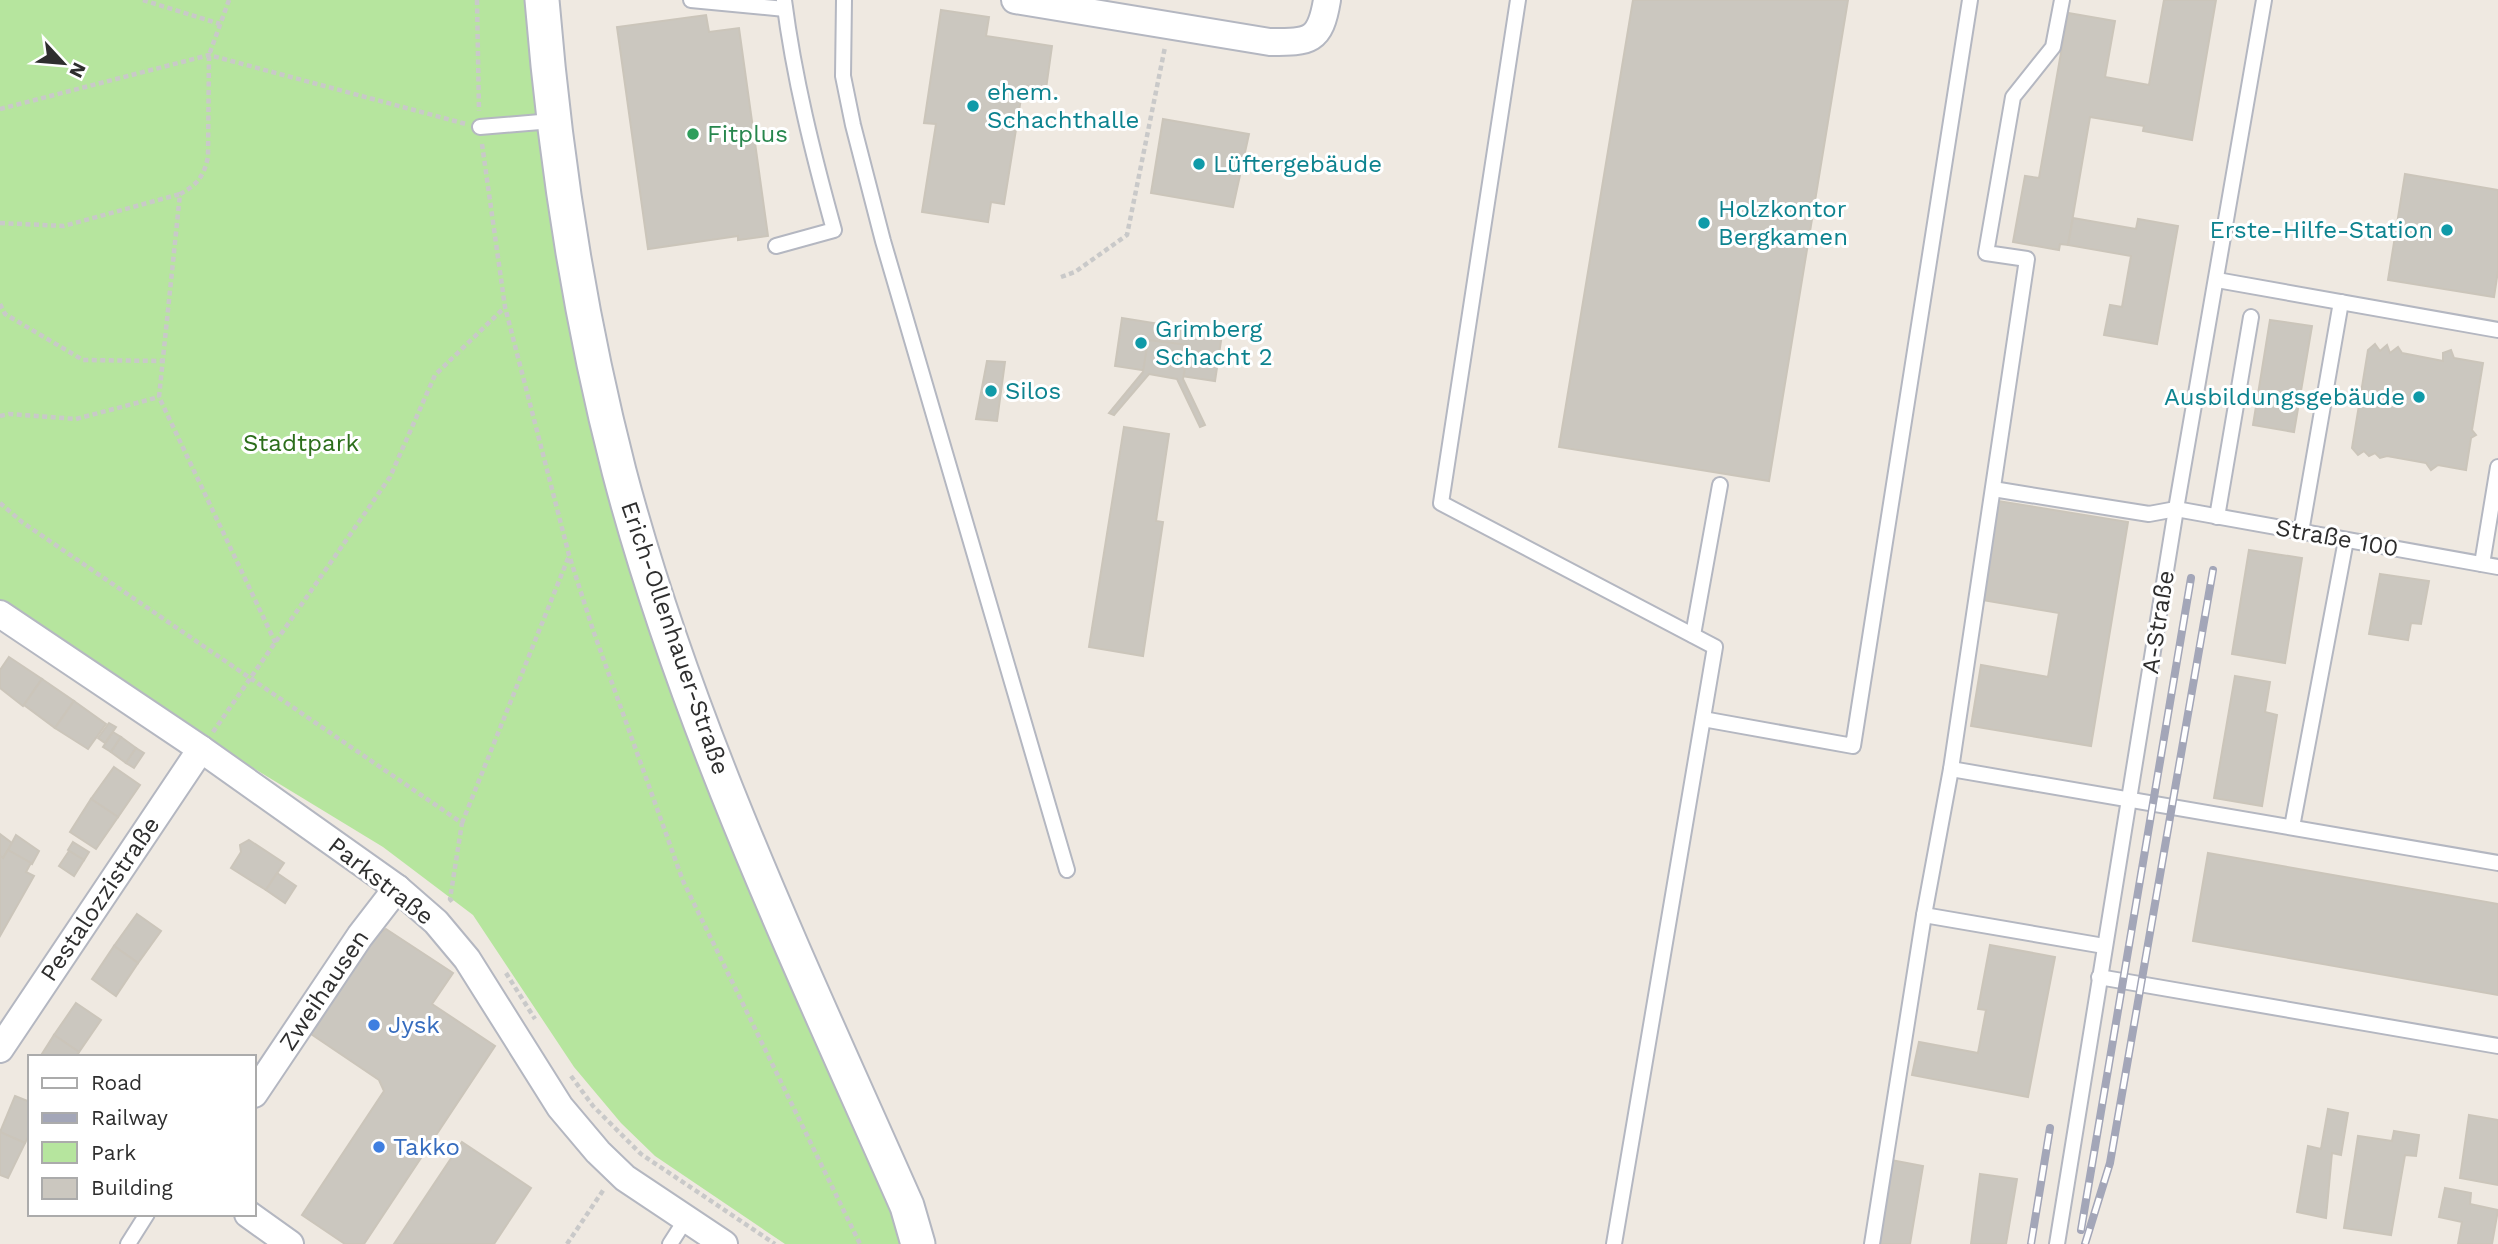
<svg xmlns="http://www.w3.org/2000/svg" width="2498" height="1244" viewBox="0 0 2498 1244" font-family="'Work Sans',sans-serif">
  <rect width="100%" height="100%" fill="#efe9e1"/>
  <path fill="#b6e59e" d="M 0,0 L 540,0 L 617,471 L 906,1244 L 785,1244 L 655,1156 L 621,1123 L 574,1067 L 473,915 L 383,847 L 0,614 Z"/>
  <g fill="#cbc7bf" stroke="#cbc5ba" stroke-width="2">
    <path d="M 1633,0 L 1848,0 L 1769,481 L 1559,447 Z"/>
    <path d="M 2164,0 L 2216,0 L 2192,140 L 2143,131 L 2144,126 L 2090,117 L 2068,245 L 2060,244 L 2059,250 L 2013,242 L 2025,176 L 2039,178 L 2068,13 L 2115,21 L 2105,77 L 2149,85 Z"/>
    <path d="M 941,10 L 989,17 L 986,36 L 1052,46 L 1046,89 L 1023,86 L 1004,204 L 991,202 L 988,222 L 922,212 L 936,124 L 924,123 Z"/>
    <path d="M 706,15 L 709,32 L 739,28 L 768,236 L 738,240 L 738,236 L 648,249 L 617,27 Z"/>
    <path d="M 1163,119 L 1249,134 L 1233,207 L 1151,193 Z"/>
    <path d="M 2405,174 L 2498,190 L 2498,271 L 2494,297 L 2388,280 Z"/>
    <path d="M 2073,218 L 2136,229 L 2138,219 L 2178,226 L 2157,344 L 2104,335 L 2110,305 L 2122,307 L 2131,256 L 2068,245 Z"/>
    <path d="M 1122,318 L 1222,334 L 1215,381 L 1115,366 Z"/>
    <path d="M 2270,320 L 2312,326 L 2294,432 L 2253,425 Z"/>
    <path d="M 1148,340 L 1189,345 L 1183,379 L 1205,425 L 1200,427 L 1177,379 L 1149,374 L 1114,415 L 1109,413 L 1143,372 Z"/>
    <path d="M 2375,344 L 2380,351 L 2387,345 L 2390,353 L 2398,347 L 2402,353 L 2443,361 L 2443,353 L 2451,350 L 2454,358 L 2483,363 L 2472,430 L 2476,435 L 2471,438 L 2466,470 L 2438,465 L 2431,470 L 2426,463 L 2387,456 L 2380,458 L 2375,453 L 2369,456 L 2364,451 L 2358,455 L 2352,448 L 2368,350 Z"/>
    <path d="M 987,361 L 1005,362 L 997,421 L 976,419 Z"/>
    <path d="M 1124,427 L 1169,434 L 1156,521 L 1163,522 L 1143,656 L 1089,647 Z"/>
    <path d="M 1998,501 L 2128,522 L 2091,746 L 1971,726 L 1981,665 L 2048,677 L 2059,613 L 1982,600 Z"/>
    <path d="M 2249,550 L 2302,558 L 2285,663 L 2232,654 Z"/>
    <path d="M 2380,574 L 2429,581 L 2421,624 L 2411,623 L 2408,640 L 2369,634 Z"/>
    <path d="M 9,657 L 42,679 L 23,706 L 0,688 L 0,670 Z"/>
    <path d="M 2235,676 L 2270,682 L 2265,712 L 2277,715 L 2262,806 L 2214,798 Z"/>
    <path d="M 42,679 L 74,701 L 55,728 L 24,705 Z"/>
    <path d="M 74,701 L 106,724 L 88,749 L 55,728 Z"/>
    <path d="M 109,723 L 116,727 L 105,743 L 98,738 Z"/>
    <path d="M 113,732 L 121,737 L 111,752 L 103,747 Z"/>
    <path d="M 121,737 L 136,748 L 126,763 L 111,752 Z"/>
    <path d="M 136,748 L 144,753 L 134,768 L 126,763 Z"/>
    <path d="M 114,767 L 140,785 L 118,817 L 91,799 Z"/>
    <path d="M 91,799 L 118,817 L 96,849 L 70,832 Z"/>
    <path d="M 0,834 L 12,843 L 3,858 L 0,856 Z"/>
    <path d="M 16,835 L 39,851 L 32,864 L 8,850 Z"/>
    <path d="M 249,840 L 284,863 L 266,890 L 231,868 L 241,852 L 240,845 Z"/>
    <path d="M 73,842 L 89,852 L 84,860 L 68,850 Z"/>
    <path d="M 8,850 L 31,863 L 26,872 L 34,876 L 0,936 L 0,856 L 3,858 Z"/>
    <path d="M 69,851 L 84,860 L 74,876 L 59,866 Z"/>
    <path d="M 2208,853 L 2498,904 L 2498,995 L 2193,941 Z"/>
    <path d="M 277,873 L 296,886 L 285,903 L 266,890 Z"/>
    <path d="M 137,914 L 161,931 L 138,963 L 114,946 Z"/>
    <path d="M 386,929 L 453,973 L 432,1004 L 495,1046 L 364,1244 L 345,1244 L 302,1215 L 384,1091 L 379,1080 L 311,1034 L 376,936 Z"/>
    <path d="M 1990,945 L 2055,957 L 2028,1097 L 1912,1075 L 1919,1042 L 1978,1053 L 1986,1010 L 1978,1009 Z"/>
    <path d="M 114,946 L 138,963 L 116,996 L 92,979 Z"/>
    <path d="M 76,1003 L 101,1020 L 79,1052 L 54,1035 Z"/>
    <path d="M 54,1035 L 79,1052 L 76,1057 L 40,1057 Z"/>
    <path d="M 15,1096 L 30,1102 L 30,1133 L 25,1143 L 0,1132 Z"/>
    <path d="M 2328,1109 L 2348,1113 L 2341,1155 L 2332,1153 L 2326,1218 L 2297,1212 L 2308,1146 L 2321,1149 Z"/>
    <path d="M 2469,1115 L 2498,1120 L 2498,1185 L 2460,1178 Z"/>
    <path d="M 2394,1131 L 2419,1135 L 2416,1156 L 2405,1155 L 2391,1235 L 2344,1228 L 2358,1136 L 2392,1141 Z"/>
    <path d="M 0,1132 L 25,1143 L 8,1178 L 0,1175 Z"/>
    <path d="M 462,1142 L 531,1188 L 494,1244 L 394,1244 Z"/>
    <path d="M 1891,1160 L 1923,1166 L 1910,1244 L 1877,1244 Z"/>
    <path d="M 1980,1174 L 2017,1179 L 2006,1244 L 1971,1244 Z"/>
    <path d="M 2445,1188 L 2471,1193 L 2470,1204 L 2498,1210 L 2492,1244 L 2458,1244 L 2462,1222 L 2439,1217 Z"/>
  </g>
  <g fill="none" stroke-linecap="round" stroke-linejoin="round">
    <g stroke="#b4b7c1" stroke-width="18">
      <g id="service">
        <path d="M 691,0 L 785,9"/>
        <path d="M 844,0 L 843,76 L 853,125 L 883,241 L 1067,870"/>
        <path d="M 1518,0 L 1441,503 L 1715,647 L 1614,1244"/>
        <path d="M 480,127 L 552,121"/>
        <path d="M 776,246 L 834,230 C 813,154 794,78 784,0"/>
        <path d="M 2217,280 L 2498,330"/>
        <path d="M 1993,489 L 2149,514 L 2176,509 L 2498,567"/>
        <path d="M 2217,517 L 2251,317"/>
        <path d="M 2301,532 L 2341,302"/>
        <path d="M 2482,564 L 2498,467"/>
        <path d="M 1693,635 L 1720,485"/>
        <path d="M 1703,719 L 1853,746 L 1970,0"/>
        <path d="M 1951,769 L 2498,863"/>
        <path d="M 2292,827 L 2346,540"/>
        <path d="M 1924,915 L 2104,946"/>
        <path d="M 2099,977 L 2498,1046"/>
        <path d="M 128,1244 L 147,1214"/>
        <path d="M 670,1244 L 686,1219"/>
        <path d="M 1872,1244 L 1924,915 L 1951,769 L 2027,259 L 1986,253 L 2013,97 L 2053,47 L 2062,0"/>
        <path d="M 2057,1244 L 2176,509 L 2264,0"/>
      </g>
    </g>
    <g stroke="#b4b7c1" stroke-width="30">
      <g id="minor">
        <path d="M 1015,0 L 1270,42 C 1310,42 1320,42 1327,0"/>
        <path d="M 0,614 L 201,749 L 397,888 L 436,922 L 467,959 L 560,1107 L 598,1152 L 625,1178 L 724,1244"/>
        <path d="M 0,1049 L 201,749"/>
        <path d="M 254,1094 L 360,936 L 397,888"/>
        <path d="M 248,1214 L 290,1244"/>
      </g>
    </g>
    <g stroke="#b4b7c1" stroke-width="37">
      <path id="tertiary" d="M 542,0 C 555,159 579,316 619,471 C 686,726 801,966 907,1206 L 918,1244"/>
    </g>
    <g stroke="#c9c9c9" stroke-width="4.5" stroke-dasharray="5 3.5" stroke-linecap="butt">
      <path d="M 143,0 L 220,24"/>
      <path d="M 229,0 L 209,55 L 208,157 C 204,176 197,185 180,194 L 159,397 L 276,644"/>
      <path d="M 477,0 L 479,111"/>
      <path d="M 0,109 L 209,55 L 466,124"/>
      <path d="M 482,144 L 505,307 L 569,555 L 593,630 L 683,881 L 860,1244"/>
      <path d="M 0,223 L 64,226 L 180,194"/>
      <path d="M 1061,277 L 1075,272 L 1127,235 L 1165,47"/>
      <path d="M 0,304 L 5,314 L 83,360 L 162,361"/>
      <path d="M 0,416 L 9,414 L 76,419 L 159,397"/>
      <path d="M 0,503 L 22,522 L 462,823 L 450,899 L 454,904"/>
      <path d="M 213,732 L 390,477 L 435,375 L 505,307"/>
      <path d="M 462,823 L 569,556"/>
      <path d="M 506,973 L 535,1019"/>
      <path d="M 571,1076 L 593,1106 L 641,1154 L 775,1244"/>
      <path d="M 567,1244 L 604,1189"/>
    </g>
    <use href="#service" stroke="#fff" stroke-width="14"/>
    <use href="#minor" stroke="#fff" stroke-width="26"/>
    <use href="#tertiary" stroke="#fff" stroke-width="33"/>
    <g stroke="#a3a6b8" stroke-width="8">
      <g id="rail">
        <path d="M 2081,1230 L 2191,578"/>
        <path d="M 2031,1244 L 2050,1128"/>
        <path d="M 2085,1244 L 2110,1163 L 2213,570"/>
      </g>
    </g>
    <use href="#rail" stroke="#fff" stroke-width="5" stroke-dasharray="16" stroke-linecap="butt"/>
  </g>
  <g fill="#0f9aa8" stroke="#fff" stroke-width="2.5">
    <circle cx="973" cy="106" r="7"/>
    <circle cx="1199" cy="164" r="7"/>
    <circle cx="1704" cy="223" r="7"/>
    <circle cx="2447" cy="230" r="7"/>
    <circle cx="1141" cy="343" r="7"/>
    <circle cx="991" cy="391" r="7"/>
    <circle cx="2419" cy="397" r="7"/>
  </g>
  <circle fill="#2e9e5b" stroke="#fff" stroke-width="2.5" cx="693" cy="134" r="7"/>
  <g fill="#3f7fe0" stroke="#fff" stroke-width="2.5">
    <circle cx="374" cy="1025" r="7"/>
    <circle cx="379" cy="1147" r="7"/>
  </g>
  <g text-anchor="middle" stroke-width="6" stroke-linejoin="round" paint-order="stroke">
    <g font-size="24" fill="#0d838f" stroke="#fff" text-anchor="start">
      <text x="987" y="100">ehem.<tspan x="987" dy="28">Schachthalle</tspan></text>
      <text x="1213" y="172">Lüftergebäude</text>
      <text x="1718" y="217">Holzkontor<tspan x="1718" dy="28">Bergkamen</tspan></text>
      <text x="2433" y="238" text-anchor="end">Erste-Hilfe-Station</text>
      <text x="1155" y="337">Grimberg<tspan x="1155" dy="28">Schacht 2</tspan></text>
      <text x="1005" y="399">Silos</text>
      <text x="2405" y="405" text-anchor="end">Ausbildungsgebäude</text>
    </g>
    <g font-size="24" fill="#27864d" stroke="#fff" text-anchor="start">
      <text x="707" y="142">Fitplus</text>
    </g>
    <g font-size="24" fill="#2c6e1b" stroke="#fff">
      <text x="301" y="451">Stadtpark</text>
    </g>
    <g font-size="24" fill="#2e2e2e" stroke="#fff">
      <text transform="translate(2337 538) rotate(10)" y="8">Straße 100</text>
      <text transform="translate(2158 622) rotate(-81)" y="8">A-Straße</text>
      <text transform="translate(675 638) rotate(71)" y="8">Erich-Ollenhauer-Straße</text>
      <text transform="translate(381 881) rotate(38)" y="8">Parkstraße</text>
      <text transform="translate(100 899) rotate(-56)" y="8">Pestalozzistraße</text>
      <text transform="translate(324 990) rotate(-56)" y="8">Zweihausen</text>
    </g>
    <g font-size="24" fill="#366cbe" stroke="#fff" text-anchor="start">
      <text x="388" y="1033">Jysk</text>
      <text x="393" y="1155">Takko</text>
    </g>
  </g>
  <rect x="28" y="1055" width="228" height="161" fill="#ffffff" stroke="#ababab" stroke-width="2"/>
  <rect x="42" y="1078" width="35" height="10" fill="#ffffff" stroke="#ababab" stroke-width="2"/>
  <text x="91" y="1090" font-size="21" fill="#2e2e2e">Road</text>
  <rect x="42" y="1113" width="35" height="10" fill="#a3a6b8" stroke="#ababab" stroke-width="2"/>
  <text x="91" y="1125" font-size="21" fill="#2e2e2e">Railway</text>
  <rect x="42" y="1142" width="35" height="21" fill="#b6e59e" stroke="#ababab" stroke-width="2"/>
  <text x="91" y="1160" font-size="21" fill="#2e2e2e">Park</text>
  <rect x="42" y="1178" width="35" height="21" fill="#cbc7bf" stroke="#ababab" stroke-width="2"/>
  <text x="91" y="1195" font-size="21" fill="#2e2e2e">Building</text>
  <g transform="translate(63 63) rotate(116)" stroke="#ffffff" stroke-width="5" paint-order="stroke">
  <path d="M0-5L12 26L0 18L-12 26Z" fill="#2e2e2e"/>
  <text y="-10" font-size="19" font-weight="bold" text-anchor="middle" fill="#2e2e2e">N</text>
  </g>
</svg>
